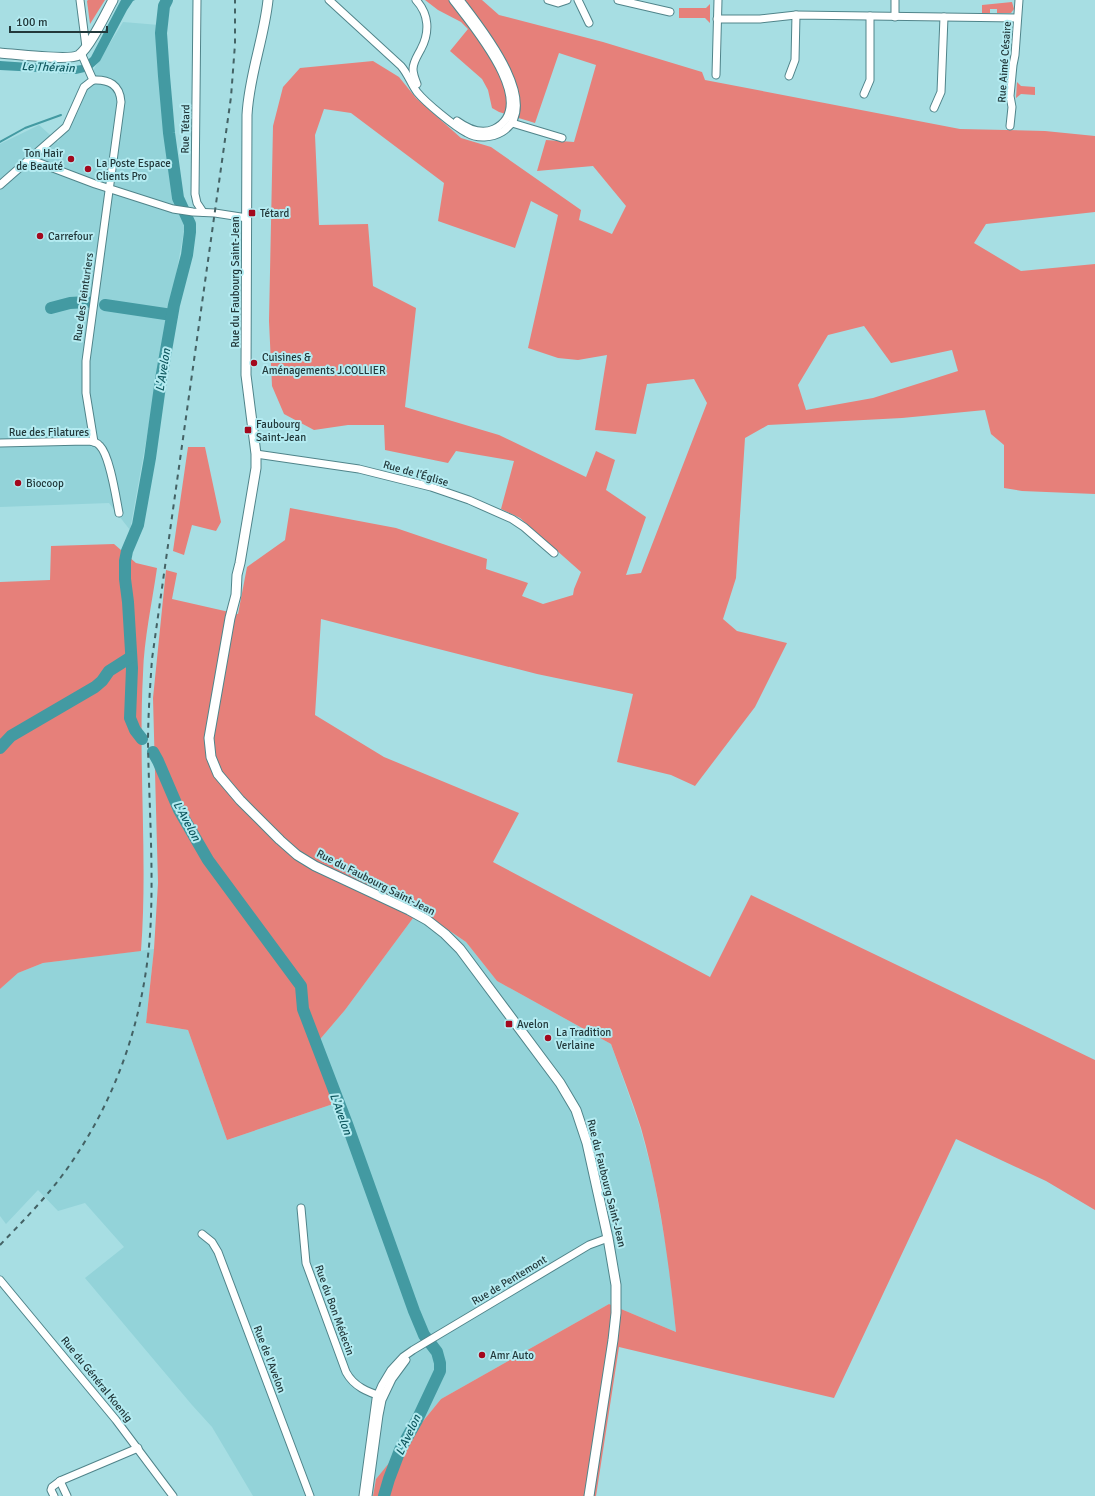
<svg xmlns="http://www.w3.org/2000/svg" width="1095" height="1496" viewBox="0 0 1095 1496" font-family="Signika,sans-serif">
  <rect width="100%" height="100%" fill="#a7dee3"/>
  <g fill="#93d3d9">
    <path d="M 123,22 L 159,25 L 174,183 L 185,225 L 130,530 L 109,503 L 0,507 L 0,144 L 39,125 L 58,142 L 78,112 L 94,69 Z"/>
    <path d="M 419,910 L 466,942 L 497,981 L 611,1044 L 640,1127 L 653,1175 L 668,1257 L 676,1332 L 609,1304 L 441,1399 L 376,1479 L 373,1496 L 253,1496 L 212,1427 L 192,1405 L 85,1278 L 124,1247 L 85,1203 L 58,1211 L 38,1190 L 6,1224 L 0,1216 L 0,989 L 18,973 L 43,963 L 154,949 L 146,1023 L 188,1030 L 227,1140 L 336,1103 L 316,1044 L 345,1010 Z"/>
  </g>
  <g fill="#e6807a" fill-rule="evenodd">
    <path d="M 88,0 L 105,0 L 90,24 L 87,1 Z"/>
    <path d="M 425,0 L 482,0 L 499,15 L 603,42 L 702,72 L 705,80 L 960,129 L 1045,131 L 1095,136 L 1095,212 L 986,224 L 974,243 L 1021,271 L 1095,264 L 1095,494 L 1022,491 L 1004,488 L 1004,445 L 991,434 L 985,410 L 902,418 L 768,425 L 745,438 L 736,578 L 723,619 L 737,631 L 787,643 L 755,707 L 695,786 L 671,775 L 617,762 L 633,694 L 537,674 L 321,619 L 315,715 L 384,757 L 519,813 L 493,862 L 710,977 L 751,895 L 1095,1060 L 1095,1210 L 1046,1181 L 956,1139 L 834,1398 L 619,1347 L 596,1496 L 373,1496 L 376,1479 L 441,1399 L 609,1304 L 676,1332 C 669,1263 660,1194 641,1128 C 632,1100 621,1072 611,1044 L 497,981 L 466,942 L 419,910 L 345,1010 L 316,1044 L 336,1103 L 227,1140 L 188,1030 L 146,1023 L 154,949 L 158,883 L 153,698 L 166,570 L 177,573 L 172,599 L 238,614 L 247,567 L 285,540 L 290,508 L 396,528 L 487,559 L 486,569 L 528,583 L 522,596 L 543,604 L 573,595 L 574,589 L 581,572 L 520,518 L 501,509 L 514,461 L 456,451 L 448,463 L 385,450 L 384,425 L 348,425 L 314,430 L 284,414 L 272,386 L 269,321 L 273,126 L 283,87 L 300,68 L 373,61 L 399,77 L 416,98 L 461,138 L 491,147 L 581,210 L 579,220 L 612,234 L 626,206 L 593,166 L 537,171 L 546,140 L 574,142 L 596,65 L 559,53 L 535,123 L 499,112 L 492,108 L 488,90 L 482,79 L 450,51 L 468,29 L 461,22 L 438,10 ZM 324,109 L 351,113 L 444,183 L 438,221 L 515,248 L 531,201 L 558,215 L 528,348 L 558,358 L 578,360 L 607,355 L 595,430 L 636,434 L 647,384 L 694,379 L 707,403 L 641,573 L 626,575 L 646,517 L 606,490 L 615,460 L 596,451 L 586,477 L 499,435 L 405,407 L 416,308 L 373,286 L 368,224 L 319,225 L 315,135 ZM 864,326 L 891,363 L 952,350 L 958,371 L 873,398 L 806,410 L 798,385 L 828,335 Z"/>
    <path d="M 1012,2 L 1014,9 L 1011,13 L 997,13 L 997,9 L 990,9 L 990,13 L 982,13 L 982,5 Z"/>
    <path d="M 710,4 L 710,23 L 705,18 L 679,18 L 679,8 L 706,8 Z"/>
    <path d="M 1017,82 L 1021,86 L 1035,87 L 1035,95 L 1021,94 L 1016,98 Z"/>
    <path d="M 188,447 L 205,447 L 221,522 L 216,531 L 192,525 L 184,555 L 173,551 Z"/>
    <path d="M 114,544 L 136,563 L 157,568 C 152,603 144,639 143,674 C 138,766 148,859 141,951 L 43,963 L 18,973 L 0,989 L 0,582 L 50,580 L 51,546 Z"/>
  </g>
  <path fill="#439aa2" d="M 121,0 L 135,0 L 133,1 L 127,10 L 100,61 L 89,71 L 76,74 L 0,70 L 0,61 L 74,66 L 82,65 L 91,57 Z"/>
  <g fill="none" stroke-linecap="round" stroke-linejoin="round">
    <g stroke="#439aa2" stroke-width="2">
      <path d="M 0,142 L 25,128 L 61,115"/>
      <path d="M 0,740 L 11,736"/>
    </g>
    <g stroke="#439aa2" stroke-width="12">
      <path d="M 105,305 L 172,315"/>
      <path d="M 51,308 L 70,303 L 87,302"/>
      <path d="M 142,739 L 135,730 L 130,718 L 132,668 L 128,602 L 125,579 L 125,561 L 127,551 L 138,525 L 150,458 L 161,379 L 174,305 L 187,255 L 190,232 L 190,224 L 178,198 L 169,133 L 164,76 L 161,33 L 164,6 L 167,0"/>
      <path d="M 0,748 L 11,736 L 95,687 L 102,681 L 109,671 L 131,657"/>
      <path d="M 153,752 L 158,761 L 179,810 L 208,860 L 301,986 L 303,1009 L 347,1124 L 414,1311 L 424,1335 L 437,1352 L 440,1363 L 440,1371 L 417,1420 L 400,1450 L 389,1479 L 384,1496"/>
    </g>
    <g stroke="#50848a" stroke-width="9">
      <g id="minor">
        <path d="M 80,0 L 86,47"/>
        <path d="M 197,0 L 195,194 L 197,203 L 203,212"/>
        <path d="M 329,0 L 401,66 C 408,74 411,84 417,92 C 426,103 454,126 467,133 C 477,139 492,138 502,132 C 545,105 479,25 460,0"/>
        <path d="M 416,0 C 429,14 430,32 421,49 C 418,55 413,62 413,69 C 413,74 415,79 417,84"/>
        <path d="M 453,0 C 471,24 542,106 494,129 C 481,135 468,129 457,121"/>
        <path d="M 548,0 L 558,3 L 567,0"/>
        <path d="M 578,0 L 589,23"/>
        <path d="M 618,0 L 670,12"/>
        <path d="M 895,17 L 895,0"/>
        <path d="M 717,19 L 760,19 L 796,15 L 1017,18"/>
        <path d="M 81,53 L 93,80"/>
        <path d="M 716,75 L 718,0"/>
        <path d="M 789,76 L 795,60 L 796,15"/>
        <path d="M 93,80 C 109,79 120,85 121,102 L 86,361 L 86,393 L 94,442"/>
        <path d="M 864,94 L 870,80 L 870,16"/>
        <path d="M 934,108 L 941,92 L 944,17"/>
        <path d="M 512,123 L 562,138"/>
        <path d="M 1010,126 L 1012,107 L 1010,96 L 1013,65 L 1015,55 L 1019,0"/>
        <path d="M 29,159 L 95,184 L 173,209 L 193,212 L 215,213 L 247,218"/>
        <path d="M 0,185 L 66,127 L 84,87 L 93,80"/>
        <path d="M 0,443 L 86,441 C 92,441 97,442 100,446 C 110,456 116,498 119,513"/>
        <path d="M 256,454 L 359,469 L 431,487 L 469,500 L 512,519 L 524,527 L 554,553"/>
        <path d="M 301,1208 L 306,1263 L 346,1372 C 354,1387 368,1392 383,1397"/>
        <path d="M 202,1234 L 212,1242 L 218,1252 L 310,1496"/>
        <path d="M 0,1280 L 116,1420 L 173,1496"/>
        <path d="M 60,1481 L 138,1448"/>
        <path d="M 54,1496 L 51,1490 L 52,1487 L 60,1481 L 67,1496"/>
        <path d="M 363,1496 L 376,1399 L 382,1385 L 391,1370 L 403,1357 L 413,1350 L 589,1245 L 608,1238"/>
        <path d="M 368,1496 L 379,1415 L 382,1400 L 392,1379 L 406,1360"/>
      </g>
    </g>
    <g stroke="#50848a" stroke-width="11">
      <g id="major">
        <path d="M 268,0 C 264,39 249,75 247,115 L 246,375 L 256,454 L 256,468 L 240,563 L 237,575 L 236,595 L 230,618 L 209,738 L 211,757 L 218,774 L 240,800 L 280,840 L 297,855 L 315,866 L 409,910 L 427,920 L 445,934 L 460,949 L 560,1083 L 576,1110 L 587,1143 L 608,1238 L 616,1285 L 616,1313 L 613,1340 L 589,1496"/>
        <path d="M 0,53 C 14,54 70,61 79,55 C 90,47 106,13 113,0"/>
      </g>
    </g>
    <use href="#minor" stroke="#fff" stroke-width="7"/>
    <use href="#major" stroke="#fff" stroke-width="9"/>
    <path stroke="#446265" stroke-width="2" stroke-dasharray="5 5" stroke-linecap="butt" d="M 0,1245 C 21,1223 43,1201 61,1177 C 118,1101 148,1009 151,915 C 153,858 149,801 148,744 C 148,716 150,688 152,659 L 231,97 L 235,44 L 235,0"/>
  </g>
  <g fill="#a3081d" stroke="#b4ebf1" stroke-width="1.5">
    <circle cx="71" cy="159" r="4"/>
    <circle cx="88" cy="169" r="4"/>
    <rect x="248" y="209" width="8" height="8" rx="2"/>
    <circle cx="40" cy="236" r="4"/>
    <circle cx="254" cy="363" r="4"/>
    <rect x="244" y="426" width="8" height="8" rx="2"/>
    <circle cx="18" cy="483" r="4"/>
    <rect x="505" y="1020" width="8" height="8" rx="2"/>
    <circle cx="548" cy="1038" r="4"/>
    <circle cx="482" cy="1355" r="4"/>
  </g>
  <g text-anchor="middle" stroke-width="4" stroke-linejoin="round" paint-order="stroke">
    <g font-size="11" fill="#22383a" stroke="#b4ebf1">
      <text transform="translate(1004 62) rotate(-86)" y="4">Rue Aimé Césaire</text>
      <text transform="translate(185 129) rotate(-89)" y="4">Rue Tétard</text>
      <text transform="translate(235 282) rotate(-90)" y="4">Rue du Faubourg Saint-Jean</text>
      <text transform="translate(83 297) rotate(-82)" y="4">Rue des Teinturiers</text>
      <text x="49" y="436">Rue des Filatures</text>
      <text transform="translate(416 473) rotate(16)" y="4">Rue de l'Église</text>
      <text transform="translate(376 882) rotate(27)" y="4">Rue du Faubourg Saint-Jean</text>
      <text transform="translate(607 1183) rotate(76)" y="4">Rue du Faubourg Saint-Jean</text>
      <text transform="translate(509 1280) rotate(-31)" y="4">Rue de Pentemont</text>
      <text transform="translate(335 1310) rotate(70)" y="4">Rue du Bon Médecin</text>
      <text transform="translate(270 1359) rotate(69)" y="4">Rue de l'Avelon</text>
      <text transform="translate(97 1379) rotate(51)" y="4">Rue du Général Koenig</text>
    </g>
    <g font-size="11" fill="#22383a" stroke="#b4ebf1" text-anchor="start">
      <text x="63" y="157" text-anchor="end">Ton Hair<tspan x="63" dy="13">de Beauté</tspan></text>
      <text x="96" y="167">La Poste Espace<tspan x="96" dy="13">Clients Pro</tspan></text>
      <text x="260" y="217">Tétard</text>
      <text x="48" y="240">Carrefour</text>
      <text x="262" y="361">Cuisines &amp;<tspan x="262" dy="13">Aménagements J.COLLIER</tspan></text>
      <text x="256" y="428">Faubourg<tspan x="256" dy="13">Saint-Jean</tspan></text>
      <text x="26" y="487">Biocoop</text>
      <text x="517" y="1028">Avelon</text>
      <text x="556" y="1036">La Tradition<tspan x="556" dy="13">Verlaine</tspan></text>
      <text x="490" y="1359">Amr Auto</text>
    </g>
    <g font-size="12" font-style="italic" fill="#0f585f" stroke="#b4ebf1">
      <text transform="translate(48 67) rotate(2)" y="4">Le Thérain</text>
      <text transform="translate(163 370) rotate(-81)" y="4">L'Avelon</text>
      <text transform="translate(187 821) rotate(61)" y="4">L'Avelon</text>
      <text transform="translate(341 1114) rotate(70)" y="4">L'Avelon</text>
      <text transform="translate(408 1435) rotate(-65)" y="4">L'Avelon</text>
    </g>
  </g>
  <path d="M10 26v6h97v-6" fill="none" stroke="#22383a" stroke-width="2"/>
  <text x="16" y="26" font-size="12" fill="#22383a" stroke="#b4ebf1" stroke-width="3" paint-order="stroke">100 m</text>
</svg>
